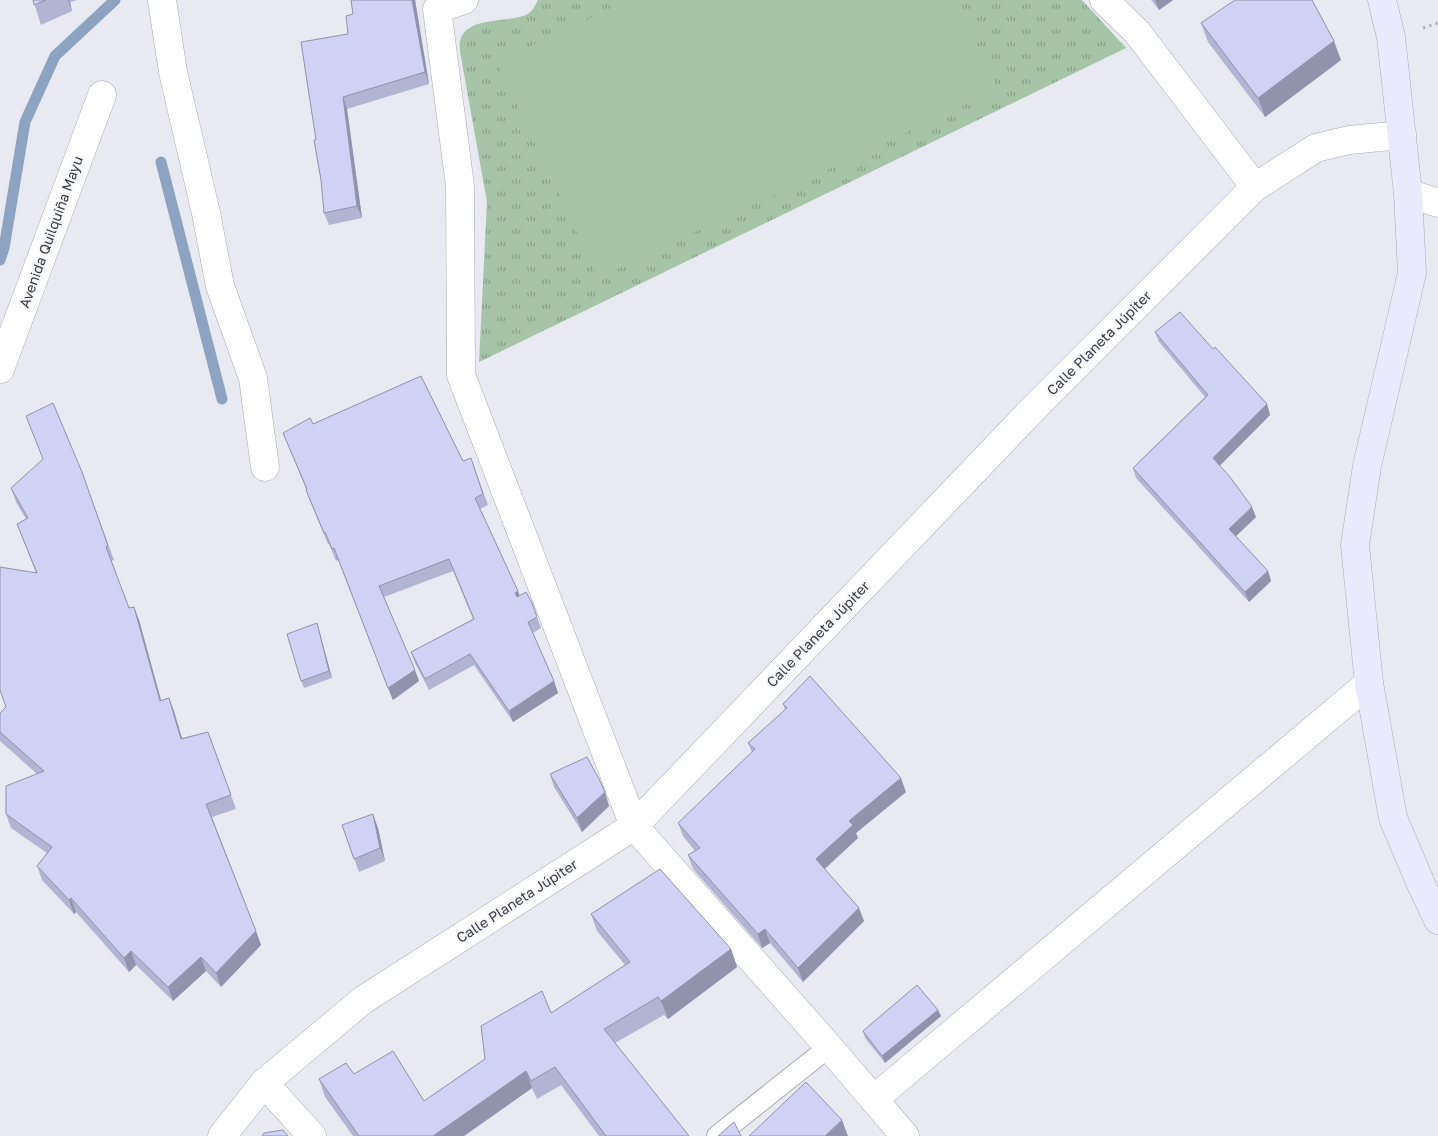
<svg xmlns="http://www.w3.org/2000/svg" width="1438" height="1136" viewBox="0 0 1438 1136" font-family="'Golos Text',sans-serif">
  <defs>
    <pattern id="park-tufts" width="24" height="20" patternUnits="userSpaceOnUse" patternTransform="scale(1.25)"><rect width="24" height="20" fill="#a6c4a7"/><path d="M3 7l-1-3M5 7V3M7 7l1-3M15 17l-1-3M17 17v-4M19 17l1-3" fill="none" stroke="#88a089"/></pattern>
  </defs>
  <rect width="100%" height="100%" fill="#e9e9f1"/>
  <path fill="url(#park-tufts)" d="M 538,0 L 1082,0 L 1126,48 L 479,362 L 487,202 L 461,57 C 460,52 459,46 460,41 C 466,16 507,23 526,15 C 532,12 535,6 538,0 Z"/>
  <path fill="#a6c4a7" d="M 628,0 L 956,0 L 998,89 L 598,278 L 497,62 Z"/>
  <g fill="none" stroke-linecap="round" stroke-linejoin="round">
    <g stroke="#8ca4c1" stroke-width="11">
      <path d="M 161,162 L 222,399"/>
      <path d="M 0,260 L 4,248 L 25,122 L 55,56 L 115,0"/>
    </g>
    <g stroke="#ababb2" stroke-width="22">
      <path id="lane" d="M 717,1136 L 829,1047"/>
    </g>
    <g stroke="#ababb2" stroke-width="29">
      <g id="street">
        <path d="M 162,0 L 173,72 L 206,213 L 220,286 L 253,378 L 265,467"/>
        <path d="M 464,0 L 437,9 L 460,186 L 461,375 L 634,826 L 829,1047 L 905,1136"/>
        <path d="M 1104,0 L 1137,32 L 1255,187"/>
        <path d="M 1408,193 L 1438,203"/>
        <path d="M 0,369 L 102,95"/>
        <path d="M 264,1083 L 312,1136"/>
        <path d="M 874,1099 L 1369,683"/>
        <path d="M 222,1136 L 264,1083 L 363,1000 L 634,826 L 1035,407 L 1255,187 L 1316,148 L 1349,140 L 1402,135"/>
      </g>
    </g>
    <g stroke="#ababb2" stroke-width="29">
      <path id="secondary" d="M 1382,0 L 1391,37 L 1408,193 L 1412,273 L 1367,466 L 1355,545 L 1369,683 L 1393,818 L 1421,884 L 1438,920"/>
    </g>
    <path stroke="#b3b3ba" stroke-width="3" stroke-dasharray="2.5 4" stroke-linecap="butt" d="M 1423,28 L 1438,23"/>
    <use href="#lane" stroke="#fff" stroke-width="20"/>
    <use href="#street" stroke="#fff" stroke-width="28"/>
    <use href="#secondary" stroke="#ebeafd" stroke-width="28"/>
  </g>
  <g fill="#b2b4d3">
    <path d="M 33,0 L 77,0 L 70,2 L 72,11 L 41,25 Z"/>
    <path d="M 351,0 L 415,0 L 429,84 L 347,109 L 362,218 L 329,225 L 324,213 L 321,180 L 316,140 L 348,34 L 353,14 Z"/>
    <path d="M 1151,0 L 1173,0 L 1159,10 Z"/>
    <path d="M 1201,23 L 1341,60 L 1265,117 L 1208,42 Z"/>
    <path d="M 1155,332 L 1213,349 L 1267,404 L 1270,415 L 1220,466 L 1256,517 L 1236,536 L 1268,571 L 1271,581 L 1249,602 L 1136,478 L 1133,468 L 1205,397 L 1159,342 Z"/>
    <path d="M 313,424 L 463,461 L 471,458 L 488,505 L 480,509 L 519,595 L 532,603 L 541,628 L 533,633 L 558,693 L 513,722 L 474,665 L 429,690 L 415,663 L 411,652 L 473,619 L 453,571 L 384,597 L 419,681 L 393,700 L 338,560 L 336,561 L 329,544 L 328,544 L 310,501 L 306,489 L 283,433 Z"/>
    <path d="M 82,472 L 114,560 L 111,561 L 129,608 L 134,607 L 139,620 L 161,700 L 169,698 L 182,738 L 208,732 L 236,809 L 212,817 L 261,945 L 221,987 L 206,971 L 173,1001 L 136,965 L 129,972 L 76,912 L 74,914 L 42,880 L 37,866 L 47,853 L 11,828 L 6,814 L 37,774 L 0,741 L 0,713 L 6,707 L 36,573 L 17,524 L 26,519 L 16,502 L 11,488 Z"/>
    <path d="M 317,623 L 332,678 L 304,688 L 301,681 Z"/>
    <path d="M 783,704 L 906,792 L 856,833 L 858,838 L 825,869 L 864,921 L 803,982 L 770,943 L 762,948 L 693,869 L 688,855 L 695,851 L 683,836 L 678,823 L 752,752 L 748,743 L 785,710 Z"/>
    <path d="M 550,774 L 609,806 L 582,832 L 554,787 Z"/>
    <path d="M 342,825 L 378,828 L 385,861 L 359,872 Z"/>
    <path d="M 591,914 L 731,949 L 737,967 L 668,1019 L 664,1015 L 615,1043 L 689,1136 L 599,1136 L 561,1085 L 537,1099 L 532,1088 L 464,1136 L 353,1136 L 325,1097 L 319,1079 L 354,1074 L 424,1101 L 551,1013 L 625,965 L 597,931 Z"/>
    <path d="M 938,1010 L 941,1016 L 885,1063 L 865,1038 L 863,1031 Z"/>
  </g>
  <g fill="#9192ac">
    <path d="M 68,0 L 69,0 L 70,2 L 72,11 Z"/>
    <path d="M 412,0 L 415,0 L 429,84 L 425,72 Z"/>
    <path d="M 1155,0 L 1173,0 L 1159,10 Z"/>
    <path d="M 1334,41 L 1341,60 L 1265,117 L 1258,98 Z"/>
    <path d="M 343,97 L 347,109 L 362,218 L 357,206 Z"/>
    <path d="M 1267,404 L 1270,415 L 1217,468 L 1213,458 Z"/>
    <path d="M 1252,507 L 1256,517 L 1233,539 L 1229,529 Z"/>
    <path d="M 1268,571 L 1271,581 L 1249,602 L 1245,592 Z"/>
    <path d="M 518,591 L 522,602 L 520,604 L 515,593 Z"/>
    <path d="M 134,607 L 139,620 L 165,715 L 160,701 Z"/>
    <path d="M 317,623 L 319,630 L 332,678 L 329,671 Z"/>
    <path d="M 415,670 L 419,681 L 393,700 L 388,688 Z"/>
    <path d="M 554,681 L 558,693 L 513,722 L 509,711 Z"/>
    <path d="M 169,698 L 174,711 L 186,752 L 181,739 Z"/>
    <path d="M 901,778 L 906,792 L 856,833 L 858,838 L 821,872 L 816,859 L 849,821 Z"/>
    <path d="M 605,792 L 609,806 L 582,832 L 577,818 Z"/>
    <path d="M 373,814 L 378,828 L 385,861 L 380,848 Z"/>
    <path d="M 71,898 L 76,912 L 74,914 L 69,900 Z"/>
    <path d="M 859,908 L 864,921 L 803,982 L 798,968 Z"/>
    <path d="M 765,929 L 770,943 L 762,948 L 758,934 Z"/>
    <path d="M 256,931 L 261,945 L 221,987 L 216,973 Z"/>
    <path d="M 731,949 L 737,967 L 668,1019 L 661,1001 Z"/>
    <path d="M 131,951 L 136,965 L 129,972 L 124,958 Z"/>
    <path d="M 201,957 L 206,971 L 173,1001 L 168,987 Z"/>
    <path d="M 938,1010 L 941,1016 L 885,1063 L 882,1056 Z"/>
    <path d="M 526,1071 L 532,1088 L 464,1136 L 433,1136 Z"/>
    <path d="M 842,1120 L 848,1136 L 825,1136 Z"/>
  </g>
  <g fill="#cfd1f5" stroke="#9192ac">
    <path d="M 33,0 L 46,0 L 34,5 Z"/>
    <path d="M 351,0 L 412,0 L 425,72 L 343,97 L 357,206 L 324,213 L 321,180 L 314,140 L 316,140 L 301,42 L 348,34 L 346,16 L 353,14 Z"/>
    <path d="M 1235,0 L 1312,0 L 1334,41 L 1258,98 L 1201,23 Z"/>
    <path d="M 1180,312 L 1213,349 L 1215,347 L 1267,404 L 1213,458 L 1230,477 L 1252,507 L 1229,529 L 1268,571 L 1245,592 L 1133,468 L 1208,395 L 1155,332 Z"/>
    <path d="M 421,376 L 463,461 L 471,458 L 483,494 L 475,498 L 518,591 L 515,593 L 517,597 L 526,592 L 532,603 L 537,617 L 528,622 L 554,681 L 509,711 L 470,654 L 425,679 L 411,652 L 474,619 L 449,559 L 379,586 L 415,670 L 388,688 L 334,548 L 332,549 L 325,532 L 324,533 L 306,490 L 307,489 L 283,433 L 310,418 L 313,424 Z"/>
    <path d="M 53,403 L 82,472 L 108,546 L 106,547 L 129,608 L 134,607 L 160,701 L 169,698 L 181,739 L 208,732 L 231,795 L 206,804 L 256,931 L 216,973 L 201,957 L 168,987 L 131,951 L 124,958 L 71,898 L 69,900 L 37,866 L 52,847 L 6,814 L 6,786 L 44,771 L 0,732 L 0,713 L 6,707 L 0,690 L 0,567 L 37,573 L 17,524 L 28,518 L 11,488 L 43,459 L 26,416 Z"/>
    <path d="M 317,623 L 329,671 L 301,681 L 287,634 Z"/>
    <path d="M 810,676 L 901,778 L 849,821 L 853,825 L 816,859 L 859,908 L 798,968 L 765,929 L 758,934 L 688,855 L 700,848 L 678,823 L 755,749 L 748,743 L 787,708 L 783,704 Z"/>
    <path d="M 587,757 L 599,779 L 605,792 L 577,818 L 550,774 Z"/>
    <path d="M 373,814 L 380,848 L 354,859 L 342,825 Z"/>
    <path d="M 660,869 L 731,949 L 661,1001 L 658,997 L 604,1029 L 689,1136 L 606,1136 L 555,1067 L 531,1081 L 526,1071 L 433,1136 L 359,1136 L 319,1079 L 346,1063 L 354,1074 L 393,1051 L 424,1101 L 485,1059 L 481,1026 L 542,991 L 551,1013 L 630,962 L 591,914 Z"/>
    <path d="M 917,985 L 938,1010 L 882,1056 L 863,1031 Z"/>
    <path d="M 806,1082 L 842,1120 L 825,1136 L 749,1136 Z"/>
    <path d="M 734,1122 L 741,1136 L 718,1136 Z"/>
    <path d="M 283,1130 L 288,1136 L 262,1136 L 264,1133 Z"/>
  </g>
  <g text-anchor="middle" stroke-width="4" stroke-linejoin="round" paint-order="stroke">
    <g font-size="14" fill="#3b3b3e" stroke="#f7f7fe">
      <text transform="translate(51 232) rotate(-70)" y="5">Avenida Quilquiña Mayu</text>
      <text transform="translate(1099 343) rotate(-45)" y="5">Calle Planeta Júpiter</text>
      <text transform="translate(818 634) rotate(-46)" y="5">Calle Planeta Júpiter</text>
      <text transform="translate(517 901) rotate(-33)" y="5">Calle Planeta Júpiter</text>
    </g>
  </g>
</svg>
